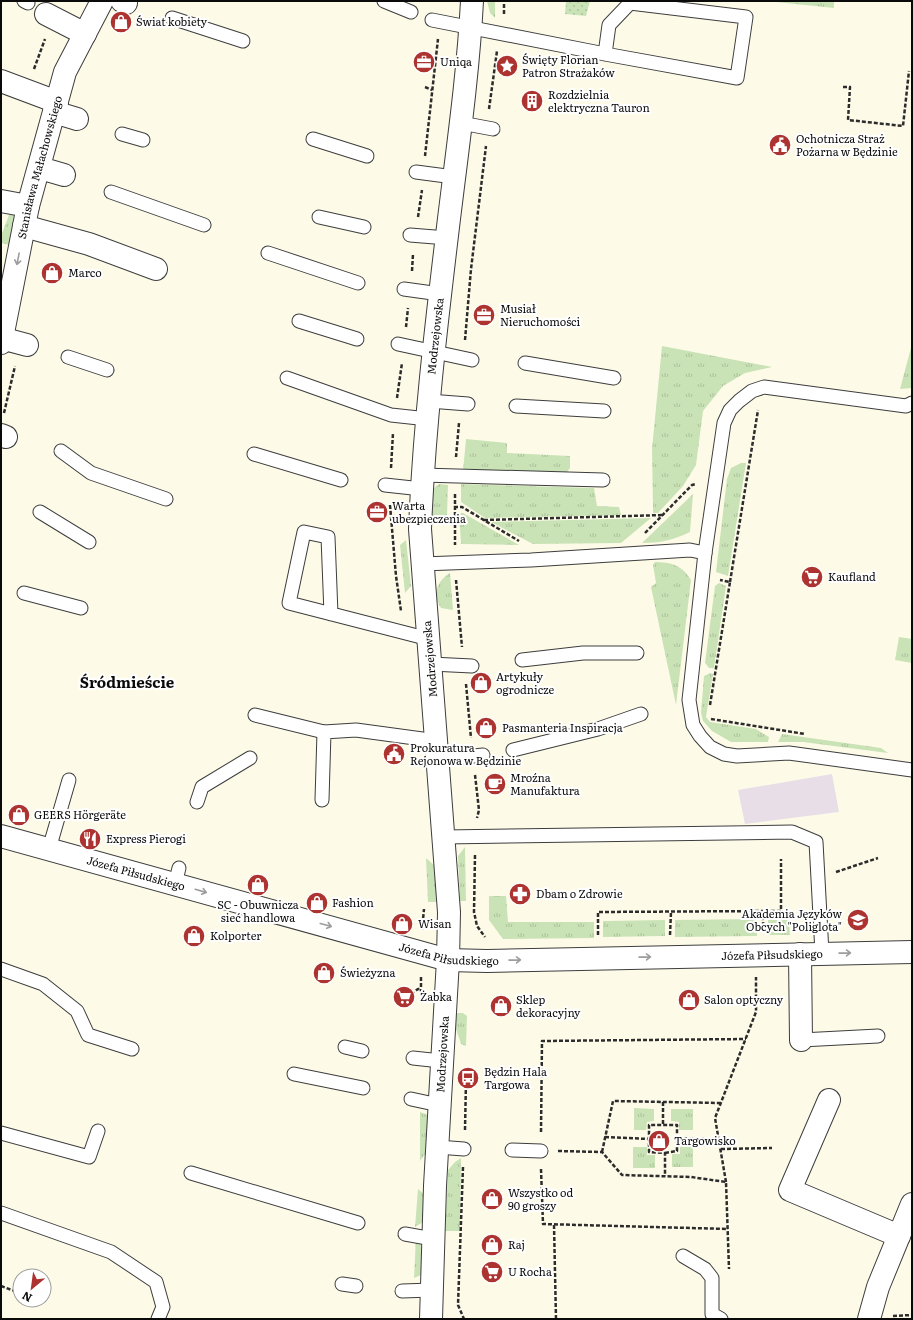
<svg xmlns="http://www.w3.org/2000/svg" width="913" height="1320" viewBox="0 0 913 1320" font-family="Literata,serif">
  <defs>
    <pattern id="grass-tufts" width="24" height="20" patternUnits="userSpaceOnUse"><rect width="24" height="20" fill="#cae3b6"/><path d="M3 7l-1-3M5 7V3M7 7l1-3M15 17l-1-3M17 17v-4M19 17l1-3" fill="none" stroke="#acc19b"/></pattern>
    <pattern id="garden-dots" width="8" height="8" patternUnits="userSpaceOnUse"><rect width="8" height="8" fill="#cae3b6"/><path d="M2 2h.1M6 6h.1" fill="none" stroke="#acc19b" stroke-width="1.8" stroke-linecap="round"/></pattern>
  </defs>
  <rect width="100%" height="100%" fill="#fdfbe8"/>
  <path fill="#e8dee8" d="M 832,774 L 839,812 L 745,824 L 738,790 Z"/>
  <g fill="url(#grass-tufts)">
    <path d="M 487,1 L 495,1 L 495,18 L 490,13 Z"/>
    <path d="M 766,1 L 834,1 L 834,8 Z"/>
    <path d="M 12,207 L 22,210 L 15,246 L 1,243 L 1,236 Z"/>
    <path d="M 912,344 L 912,388 L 900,389 Z"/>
    <path d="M 662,346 L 772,367 L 745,373 L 723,386 L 703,411 L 696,465 L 683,486 L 658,513 L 653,513 L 653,509 L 652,449 Z"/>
    <path d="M 466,439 L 507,443 L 507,453 L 570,456 L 570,468 L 565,475 L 463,471 Z"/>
    <path d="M 741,463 L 746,463 L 728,576 L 716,572 L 727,479 L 731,468 Z"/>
    <path d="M 439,484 L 448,485 L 447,516 L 432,516 L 433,489 Z"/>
    <path d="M 461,484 L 594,488 L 597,506 L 619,507 L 621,515 L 485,518 L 461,502 Z"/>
    <path d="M 693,494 L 690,532 C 674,540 660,543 642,543 Z"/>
    <path d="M 459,513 L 463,513 L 519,545 L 461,544 Z"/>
    <path d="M 651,518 L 621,543 L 533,544 L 491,522 Z"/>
    <path d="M 406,540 L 411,586 L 405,593 L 400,545 Z"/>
    <path d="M 655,562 C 671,562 682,565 691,580 L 676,705 L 651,587 L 656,583 L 653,565 Z"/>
    <path d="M 450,573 L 453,610 L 441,608 C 432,594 437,581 450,573 Z"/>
    <path d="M 719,583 L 726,586 L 714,668 L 709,668 L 705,663 L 715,586 Z"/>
    <path d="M 899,637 L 912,639 L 912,663 L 895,660 Z"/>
    <path d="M 710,673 L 713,674 L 706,717 L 710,722 L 756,729 L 769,737 L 768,742 L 731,742 L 712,731 L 703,721 L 701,713 L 704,676 Z"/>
    <path d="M 782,734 L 881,748 L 888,753 L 803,742 L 778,742 Z"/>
    <path d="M 465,847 L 466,901 L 460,901 L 458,856 Z"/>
    <path d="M 426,858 L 436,867 L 436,902 L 428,902 Z"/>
    <path d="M 489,896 L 506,896 L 508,922 L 594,922 L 594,938 L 503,939 L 489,920 Z"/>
    <path d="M 768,918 L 789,919 L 790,935 L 768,935 Z"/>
    <path d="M 757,919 L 757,936 L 675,937 L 675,920 Z"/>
    <path d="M 665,920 L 665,936 L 603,937 L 603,921 Z"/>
    <path d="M 455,1013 L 463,1013 L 467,1016 L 466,1046 L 461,1044 L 455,1026 Z"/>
    <path d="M 634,1108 L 654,1109 L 654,1121 L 647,1122 L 646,1130 L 634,1130 Z"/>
    <path d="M 671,1109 L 693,1109 L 693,1130 L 679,1130 L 679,1122 L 671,1121 Z"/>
    <path d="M 420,1112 L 428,1115 L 425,1154 L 420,1161 Z"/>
    <path d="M 680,1145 L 693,1145 L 693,1167 L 672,1167 L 672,1154 L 680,1154 Z"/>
    <path d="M 633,1147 L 647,1147 L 647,1155 L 655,1155 L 655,1168 L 633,1168 Z"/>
    <path d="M 461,1158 L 460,1231 L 445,1231 L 448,1170 L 455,1162 Z"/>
    <path d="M 418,1189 L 424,1194 L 423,1222 L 415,1227 Z"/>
    <path d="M 416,1237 L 421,1241 L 421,1275 L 414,1278 Z"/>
  </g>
  <path fill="url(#garden-dots)" d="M 566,1 L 590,1 L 586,16 L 565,14 Z"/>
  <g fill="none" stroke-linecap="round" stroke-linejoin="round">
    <g stroke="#3d3d3d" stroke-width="15">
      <g id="lane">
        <path d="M 24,1 L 28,3"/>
        <path d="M 384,1 L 411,12"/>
        <path d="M 172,18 L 243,41"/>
        <path d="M 432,20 L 605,54 L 737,78 L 746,17 L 630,3 L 609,25 L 605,54"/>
        <path d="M 461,123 L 493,129"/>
        <path d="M 122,134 L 143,140"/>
        <path d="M 313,139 L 367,156"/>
        <path d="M 416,172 L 454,177"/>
        <path d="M 111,192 L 204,225"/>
        <path d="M 319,217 L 364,227"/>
        <path d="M 410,235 L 447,238"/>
        <path d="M 268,253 L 358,283"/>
        <path d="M 404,289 L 440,294"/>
        <path d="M 299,321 L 357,339"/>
        <path d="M 398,344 L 472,360"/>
        <path d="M 68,357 L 107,370"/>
        <path d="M 525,363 L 614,378"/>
        <path d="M 287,378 L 391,415 L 428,419"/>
        <path d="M 429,401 L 468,404"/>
        <path d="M 912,403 L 906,406 L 764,387 L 752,391 L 739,401 L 730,410 L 724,423 L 705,553 L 689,700 L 693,725 L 700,736 L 710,747 L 724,754 L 737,756 L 789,753 L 912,770"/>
        <path d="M 516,406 L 604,411"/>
        <path d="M 61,451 L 91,473 L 166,499"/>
        <path d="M 254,454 L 341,480"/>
        <path d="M 422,475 L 603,480"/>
        <path d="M 385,485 L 422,489"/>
        <path d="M 40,512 L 89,542"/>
        <path d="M 422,564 L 531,560 L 690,550 L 705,553"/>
        <path d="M 24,593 L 81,608"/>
        <path d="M 331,614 L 328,537 L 304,532 L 289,603 L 429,639"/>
        <path d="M 522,660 L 583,653 L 637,653"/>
        <path d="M 431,664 L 472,666"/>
        <path d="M 255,715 L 324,732"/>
        <path d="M 513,750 L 598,729 L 641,714"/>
        <path d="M 438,760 L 483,755"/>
        <path d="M 322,800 L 324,732 L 356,730 L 437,741"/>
        <path d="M 197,802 L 202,787 L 250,758"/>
        <path d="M 444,837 L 792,832 L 816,842 L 822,953"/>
        <path d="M 49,849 L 69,780"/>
        <path d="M 175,884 L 179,868"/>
        <path d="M 1,969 L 43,984 L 77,1011 L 88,1035 L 132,1049"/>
        <path d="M 801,1040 L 878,1036"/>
        <path d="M 345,1047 L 362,1051"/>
        <path d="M 413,1058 L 441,1061"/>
        <path d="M 294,1074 L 363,1088"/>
        <path d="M 411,1099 L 439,1105"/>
        <path d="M 1,1133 L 89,1157 L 98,1131"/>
        <path d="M 437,1147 L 464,1149"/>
        <path d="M 512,1150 L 541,1151"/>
        <path d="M 191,1173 L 358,1223"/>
        <path d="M 1,1213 L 111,1252 L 156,1282 L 163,1307 L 158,1319"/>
        <path d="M 405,1234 L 433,1239"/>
        <path d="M 683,1256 L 705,1269 L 712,1278 L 712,1314 L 721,1319"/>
        <path d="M 342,1284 L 356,1286"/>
        <path d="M 402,1291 L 432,1290"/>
      </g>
    </g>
    <g stroke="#3d3d3d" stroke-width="24">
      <g id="street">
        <path d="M 122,1 L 126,3"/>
        <path d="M 46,14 L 85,34"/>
        <path d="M 1,81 L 57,102"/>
        <path d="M 54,112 L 77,119"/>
        <path d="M 40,168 L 64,175"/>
        <path d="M 1,201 L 28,206"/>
        <path d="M 24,226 L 89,244 L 156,269"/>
        <path d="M 1,338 L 27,345"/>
        <path id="s1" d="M 1,343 L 28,206 L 65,72 L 102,1"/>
        <path d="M 1,435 L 6,437"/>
        <path id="s2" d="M 1,836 L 448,960 L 487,961 L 912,952"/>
        <path d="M 800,954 L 801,1040"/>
        <path d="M 829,1100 L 790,1190 L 899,1236"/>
        <path id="s3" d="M 431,1319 L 435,1186 L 448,960 L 449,912 L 420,529 C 424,428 436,327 448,227 C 457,152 468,77 472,1"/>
        <path d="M 869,1319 L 878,1287 L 912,1204"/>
      </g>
    </g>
    <g stroke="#2c2c2c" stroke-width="2.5" stroke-dasharray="4 2" stroke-linecap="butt">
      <path d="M 504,14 L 504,1"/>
      <path d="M 34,69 L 45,39"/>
      <path d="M 425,87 L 432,90"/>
      <path d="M 843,87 L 850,87 L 848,120 L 903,126 L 909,71"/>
      <path d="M 489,109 L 497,51"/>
      <path d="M 425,156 L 438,39"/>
      <path d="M 418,217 L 422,190"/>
      <path d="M 412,271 L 413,254"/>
      <path d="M 406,327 L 408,308"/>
      <path d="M 465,340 L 471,269 L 486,146"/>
      <path d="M 397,398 L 402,363"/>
      <path d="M 4,413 L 15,366"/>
      <path d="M 456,457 L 459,423"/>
      <path d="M 391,468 L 393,433"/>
      <path d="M 455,494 L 455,545"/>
      <path d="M 390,505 L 396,576 L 401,611"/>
      <path d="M 454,507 L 462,507 L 519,541"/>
      <path d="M 484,520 L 664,515"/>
      <path d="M 645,533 L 692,485 L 696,484"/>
      <path d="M 456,580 L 462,647"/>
      <path d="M 730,582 L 758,410"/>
      <path d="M 466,684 L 471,738"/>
      <path d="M 710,705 L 730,582 L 720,580"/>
      <path d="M 711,719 L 805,734"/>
      <path d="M 475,775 L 479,810 L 477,818"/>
      <path d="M 475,855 L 474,912 L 477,926 L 485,937"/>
      <path d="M 836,872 L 878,858"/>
      <path d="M 422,930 L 424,909"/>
      <path d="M 764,932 L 762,911 L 781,911 L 781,859"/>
      <path d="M 598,935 L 598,912 L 762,911"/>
      <path d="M 670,935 L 671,912"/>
      <path d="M 421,977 L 421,992"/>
      <path d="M 411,994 L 418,989 L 421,989"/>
      <path d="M 663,1102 L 663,1124"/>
      <path d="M 465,1130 L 466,1081"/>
      <path d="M 541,1132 L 542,1041 L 746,1039"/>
      <path d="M 605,1137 L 649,1139"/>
      <path d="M 677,1138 L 718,1139"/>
      <path d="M 721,1149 L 772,1148"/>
      <path d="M 558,1151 L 602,1152 L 622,1175 L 691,1177 L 726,1182 L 729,1269"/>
      <path d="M 602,1152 L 613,1101 L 721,1103"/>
      <path d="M 665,1153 L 677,1151 L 677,1125 L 649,1125 L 649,1152 L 665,1153 L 665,1176"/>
      <path d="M 463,1167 L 458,1305 L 464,1319"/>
      <path d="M 541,1169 L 543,1224 L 728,1229"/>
      <path d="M 726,1182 L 715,1118 L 756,1012 L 756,977"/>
      <path d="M 554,1225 L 556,1319"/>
      <path d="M 1,1286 L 20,1293"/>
      <path d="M 39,1300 L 42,1301"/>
      <path d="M 893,1316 L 912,1315"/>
    </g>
    <use href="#lane" stroke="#fff" stroke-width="13"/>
    <use href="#street" stroke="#fff" stroke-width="22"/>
  </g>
  <defs><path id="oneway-shaft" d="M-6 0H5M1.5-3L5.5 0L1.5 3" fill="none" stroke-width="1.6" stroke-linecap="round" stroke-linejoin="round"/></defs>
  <g stroke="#9d9d9d">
    <use href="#oneway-shaft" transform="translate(18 259) rotate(101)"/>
    <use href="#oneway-shaft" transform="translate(201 891) rotate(16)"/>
    <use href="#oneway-shaft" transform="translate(326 925) rotate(15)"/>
    <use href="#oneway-shaft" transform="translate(845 953) rotate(-1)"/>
    <use href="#oneway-shaft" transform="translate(645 957) rotate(-1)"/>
    <use href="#oneway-shaft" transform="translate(515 960) rotate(-1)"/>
  </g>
  <defs>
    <g id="shop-disc" transform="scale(1.15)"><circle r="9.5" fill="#ac332f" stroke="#fff"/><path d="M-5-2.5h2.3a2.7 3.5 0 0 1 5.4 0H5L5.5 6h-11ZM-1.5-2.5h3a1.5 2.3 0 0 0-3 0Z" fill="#fff"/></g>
    <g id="office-disc" transform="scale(1.15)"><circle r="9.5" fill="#ac332f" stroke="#fff"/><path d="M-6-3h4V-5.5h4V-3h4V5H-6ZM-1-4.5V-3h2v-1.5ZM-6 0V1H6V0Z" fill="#fff"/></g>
    <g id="sight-disc" transform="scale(1.15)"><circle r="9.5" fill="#ac332f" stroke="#fff"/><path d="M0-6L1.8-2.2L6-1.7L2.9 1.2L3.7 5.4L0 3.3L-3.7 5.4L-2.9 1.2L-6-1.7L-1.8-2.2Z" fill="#fff"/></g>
    <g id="building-disc" transform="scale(1.15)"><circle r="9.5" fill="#ac332f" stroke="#fff"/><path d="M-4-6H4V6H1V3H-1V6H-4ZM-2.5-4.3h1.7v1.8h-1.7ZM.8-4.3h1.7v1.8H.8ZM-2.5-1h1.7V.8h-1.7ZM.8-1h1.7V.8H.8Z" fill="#fff"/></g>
    <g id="civic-disc" transform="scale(1.15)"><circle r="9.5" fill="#ac332f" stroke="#fff"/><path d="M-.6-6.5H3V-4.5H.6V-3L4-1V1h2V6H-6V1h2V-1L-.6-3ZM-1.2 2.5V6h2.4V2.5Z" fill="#fff"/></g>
    <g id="supermarket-disc" transform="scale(1.15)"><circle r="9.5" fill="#ac332f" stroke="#fff"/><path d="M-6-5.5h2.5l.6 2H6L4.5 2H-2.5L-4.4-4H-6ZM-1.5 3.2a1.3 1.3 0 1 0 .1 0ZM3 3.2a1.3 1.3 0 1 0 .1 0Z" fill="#fff"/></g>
    <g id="cafe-disc" transform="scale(1.15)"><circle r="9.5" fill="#ac332f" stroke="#fff"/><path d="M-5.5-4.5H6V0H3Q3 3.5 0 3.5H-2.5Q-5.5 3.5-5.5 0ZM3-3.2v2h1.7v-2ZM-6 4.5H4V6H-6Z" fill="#fff"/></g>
    <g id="restaurant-disc" transform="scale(1.15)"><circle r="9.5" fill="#ac332f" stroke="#fff"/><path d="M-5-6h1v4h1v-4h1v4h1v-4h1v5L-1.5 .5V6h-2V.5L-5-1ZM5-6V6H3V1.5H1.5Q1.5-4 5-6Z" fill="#fff"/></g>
    <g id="pharmacy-disc" transform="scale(1.15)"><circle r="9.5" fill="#ac332f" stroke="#fff"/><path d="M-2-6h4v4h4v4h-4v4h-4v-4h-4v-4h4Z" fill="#fff"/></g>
    <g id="university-disc" transform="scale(1.15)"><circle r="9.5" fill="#ac332f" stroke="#fff"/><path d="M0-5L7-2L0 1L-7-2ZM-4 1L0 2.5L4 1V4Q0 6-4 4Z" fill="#fff"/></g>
    <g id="bus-disc" transform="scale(1.15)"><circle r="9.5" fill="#ac332f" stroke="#fff"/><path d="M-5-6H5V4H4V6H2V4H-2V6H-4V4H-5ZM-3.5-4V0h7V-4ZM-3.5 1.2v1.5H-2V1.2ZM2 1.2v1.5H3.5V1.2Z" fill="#fff"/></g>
  </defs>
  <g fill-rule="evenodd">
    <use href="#shop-disc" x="121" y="22"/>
    <use href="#office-disc" x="424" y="62"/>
    <use href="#sight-disc" x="507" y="66"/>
    <use href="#building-disc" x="532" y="101"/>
    <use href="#civic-disc" x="780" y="145"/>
    <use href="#shop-disc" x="52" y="273"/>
    <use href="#office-disc" x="484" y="315"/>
    <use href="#office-disc" x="377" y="512"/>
    <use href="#supermarket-disc" x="812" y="577"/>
    <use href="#shop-disc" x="481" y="683"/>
    <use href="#shop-disc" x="486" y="728"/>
    <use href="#civic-disc" x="394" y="754"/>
    <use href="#cafe-disc" x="495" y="784"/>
    <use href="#shop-disc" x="19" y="815"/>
    <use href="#restaurant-disc" x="90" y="839"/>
    <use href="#shop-disc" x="258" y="885"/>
    <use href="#pharmacy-disc" x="520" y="894"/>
    <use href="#shop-disc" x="317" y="903"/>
    <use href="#university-disc" x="858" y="920"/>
    <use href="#shop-disc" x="402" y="924"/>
    <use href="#shop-disc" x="194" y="936"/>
    <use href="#shop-disc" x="324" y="973"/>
    <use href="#supermarket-disc" x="404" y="997"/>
    <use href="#shop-disc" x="689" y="1000"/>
    <use href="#shop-disc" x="501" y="1006"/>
    <use href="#bus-disc" x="468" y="1078"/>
    <use href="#shop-disc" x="659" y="1141"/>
    <use href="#shop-disc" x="492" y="1199"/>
    <use href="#shop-disc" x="492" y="1245"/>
    <use href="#supermarket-disc" x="492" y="1272"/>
  </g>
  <g text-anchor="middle" stroke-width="4" stroke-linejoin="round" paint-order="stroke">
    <g font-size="11" fill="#0a0a0a" stroke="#fff" text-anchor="start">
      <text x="136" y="26">Świat kobiety</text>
      <text x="522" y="64">Święty Florian<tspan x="522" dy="13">Patron Strażaków</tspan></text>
      <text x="440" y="66">Uniqa</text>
      <text x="548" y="99">Rozdzielnia<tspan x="548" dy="13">elektryczna Tauron</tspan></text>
      <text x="796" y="143">Ochotnicza Straż<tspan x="796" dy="13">Pożarna w Będzinie</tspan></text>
      <text x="68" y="277">Marco</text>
      <text x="500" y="313">Musiał<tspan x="500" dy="13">Nieruchomości</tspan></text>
      <text x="392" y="510">Warta<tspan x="392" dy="13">ubezpieczenia</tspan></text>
      <text x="828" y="581">Kaufland</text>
      <text x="496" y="681">Artykuły<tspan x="496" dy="13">ogrodnicze</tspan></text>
      <text x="502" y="732">Pasmanteria Inspiracja</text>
      <text x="410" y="752">Prokuratura<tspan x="410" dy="13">Rejonowa w Będzinie</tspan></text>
      <text x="510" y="782">Mroźna<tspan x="510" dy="13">Manufaktura</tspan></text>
      <text x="34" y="819">GEERS Hörgeräte</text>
      <text x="106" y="843">Express Pierogi</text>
      <text x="536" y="898">Dbam o Zdrowie</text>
      <text x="332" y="907">Fashion</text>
      <text x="258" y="909" text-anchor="middle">SC - Obuwnicza<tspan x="258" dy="13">sieć handlowa</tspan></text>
      <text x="842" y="918" text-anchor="end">Akademia Języków<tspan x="842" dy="13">Obcych "Poliglota"</tspan></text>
      <text x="418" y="928">Wisan</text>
      <text x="210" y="940">Kolporter</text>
      <text x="340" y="977">Świeżyzna</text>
      <text x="420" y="1001">Żabka</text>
      <text x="516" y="1004">Sklep<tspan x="516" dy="13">dekoracyjny</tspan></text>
      <text x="704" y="1004">Salon optyczny</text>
      <text x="484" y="1076">Będzin Hala<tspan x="484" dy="13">Targowa</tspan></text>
      <text x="674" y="1145">Targowisko</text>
      <text x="508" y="1197">Wszystko od<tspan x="508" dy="13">90 groszy</tspan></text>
      <text x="508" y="1249">Raj</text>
      <text x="508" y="1276">U Rocha</text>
    </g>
    <g font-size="11" fill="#0a0a0a" stroke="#fff">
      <text dy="4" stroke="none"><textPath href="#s1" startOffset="180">Stanisława Małachowskiego</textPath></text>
      <text dy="4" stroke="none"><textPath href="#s3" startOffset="985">Modrzejowska</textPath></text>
      <text transform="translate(430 659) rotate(-95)" y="4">Modrzejowska</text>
      <text dy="4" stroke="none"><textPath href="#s2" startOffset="140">Józefa Piłsudskiego</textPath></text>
      <text dy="4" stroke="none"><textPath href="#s2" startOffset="464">Józefa Piłsudskiego</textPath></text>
      <text dy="4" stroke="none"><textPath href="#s2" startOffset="788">Józefa Piłsudskiego</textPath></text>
      <text dy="4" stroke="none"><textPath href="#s3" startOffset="265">Modrzejowska</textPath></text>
    </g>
    <g font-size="15" font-weight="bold" fill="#0a0a0a" stroke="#fff">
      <text x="127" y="688">Śródmieście</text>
    </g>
  </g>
  <rect width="913" height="1320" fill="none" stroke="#0a0a0a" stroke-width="4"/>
  <g transform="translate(32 1288) rotate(209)"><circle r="19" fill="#ffffff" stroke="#9d9d9d"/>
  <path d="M0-3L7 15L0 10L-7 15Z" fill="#ac332f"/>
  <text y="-6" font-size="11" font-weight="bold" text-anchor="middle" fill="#0a0a0a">N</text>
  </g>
</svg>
